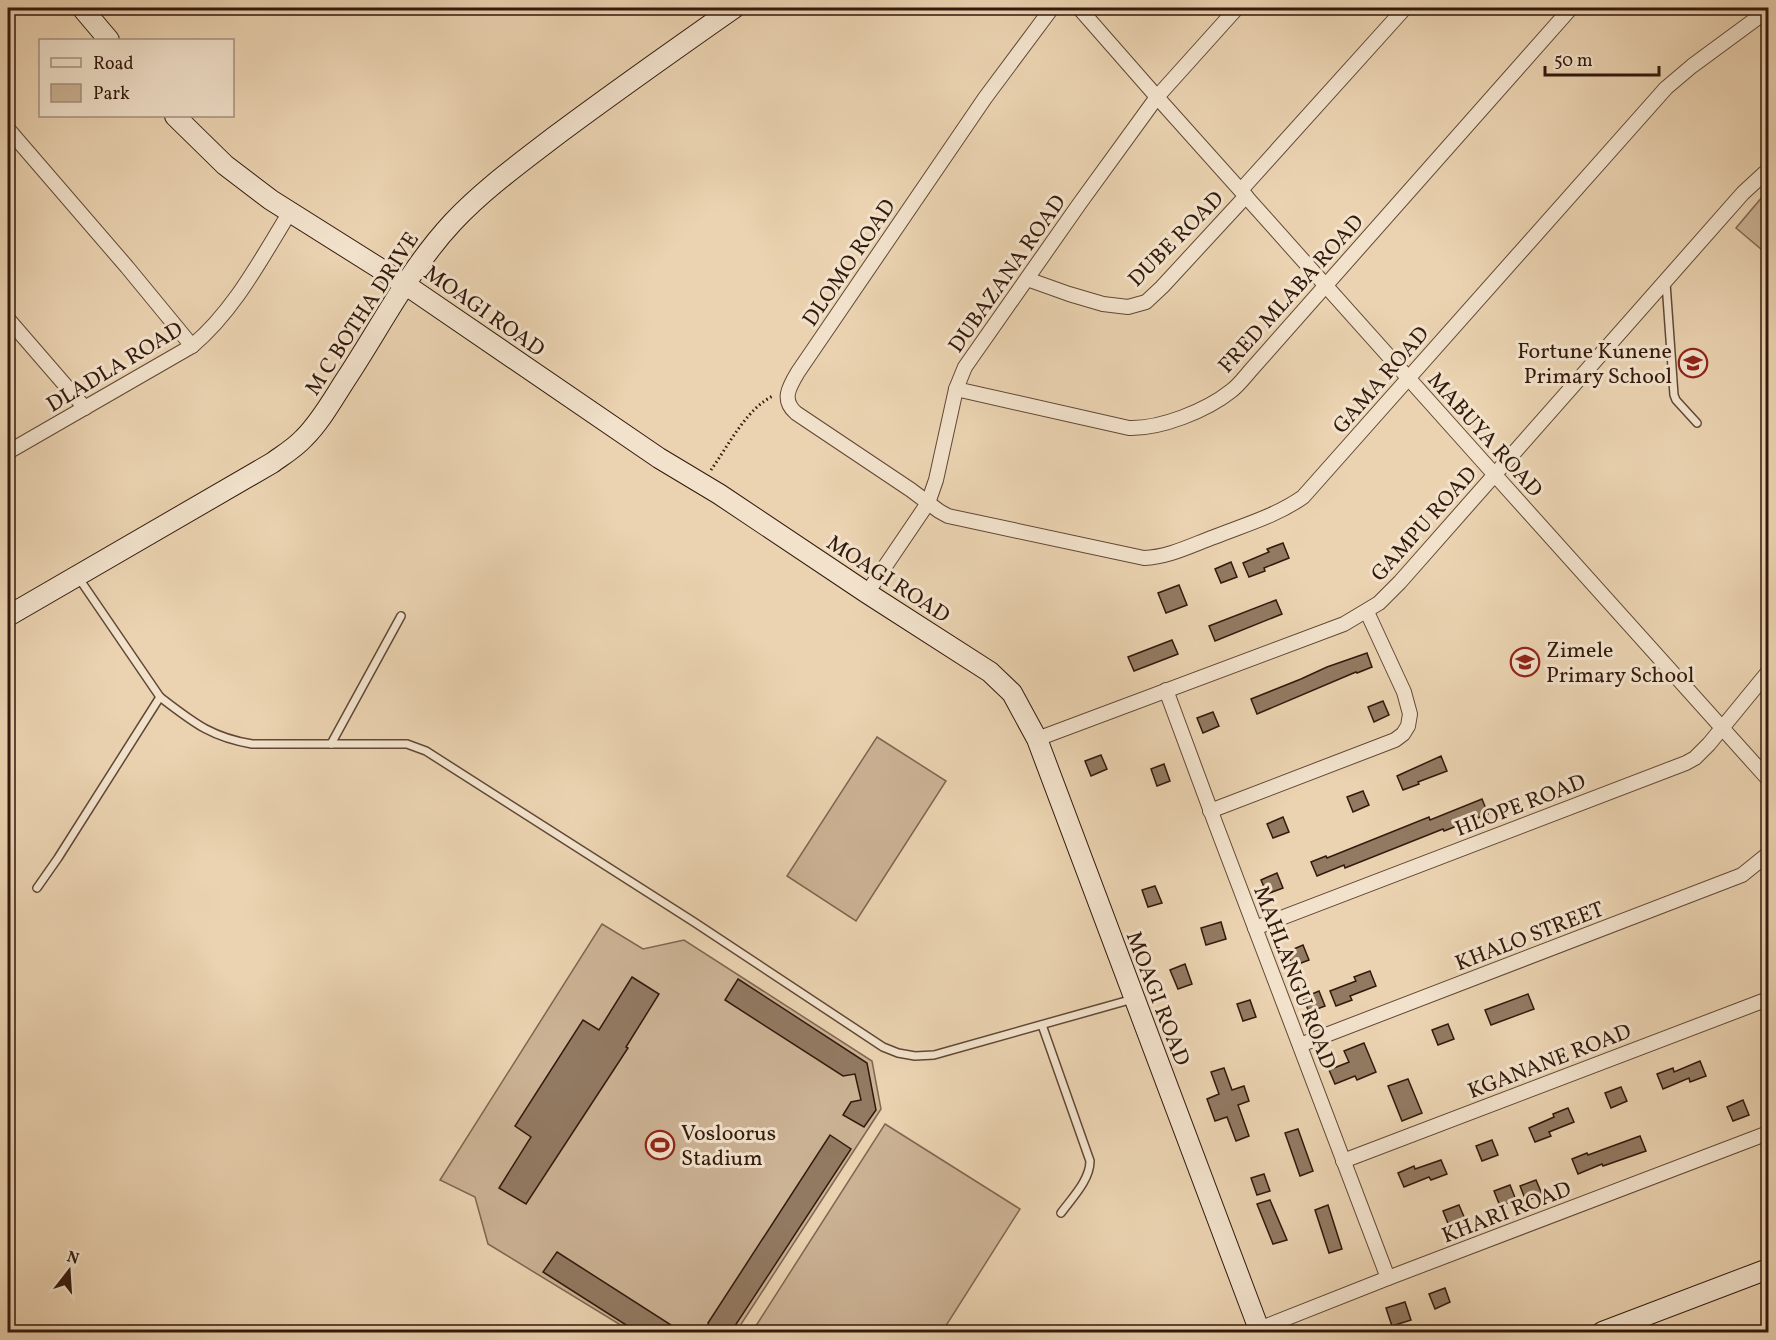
<svg xmlns="http://www.w3.org/2000/svg" width="1776" height="1340" viewBox="0 0 1776 1340" font-family="Vollkorn,serif">
  <rect width="100%" height="100%" fill="#ebd3b1"/>
  <filter id="stains"><feTurbulence type="fractalNoise" baseFrequency=".00333" numOctaves="4"/><feColorMatrix values="0 0 0 0 .2 0 0 0 0 .09 0 0 0 0 .02 0 0 0 .5 -.17"/></filter>
  <radialGradient id="worn" r=".72"><stop offset=".6" stop-color="#630" stop-opacity="0"/><stop offset="1" stop-color="#630" stop-opacity=".3"/></radialGradient>
  <g fill="#ccb395" stroke="#7f6650" stroke-width="1.5">
    <path d="M 1768,190 L 1768,255 L 1736,228 Z"/>
    <path d="M 877,737 L 946,781 L 856,921 L 787,876 Z"/>
    <path d="M 602,924 L 643,949 L 684,940 L 872,1061 L 881,1109 L 736,1332 L 632,1332 L 488,1244 L 475,1197 L 440,1180 Z"/>
    <path d="M 885,1124 L 1020,1209 L 942,1332 L 752,1332 Z"/>
  </g>
  <g fill="#927a62" stroke="#32190c" stroke-width="1.5">
    <path d="M 1283,543 L 1289,558 L 1264,568 L 1265,571 L 1249,577 L 1243,563 L 1269,552 L 1267,549 Z"/>
    <path d="M 1231,562 L 1237,577 L 1221,583 L 1215,569 Z"/>
    <path d="M 1179,585 L 1187,605 L 1166,613 L 1158,593 Z"/>
    <path d="M 1276,600 L 1282,614 L 1215,641 L 1209,626 Z"/>
    <path d="M 1172,640 L 1178,654 L 1134,671 L 1128,657 Z"/>
    <path d="M 1367,653 L 1372,667 L 1357,673 L 1356,672 L 1257,714 L 1251,699 L 1301,679 L 1327,667 Z"/>
    <path d="M 1383,701 L 1389,715 L 1374,722 L 1368,707 Z"/>
    <path d="M 1213,712 L 1219,726 L 1203,733 L 1197,718 Z"/>
    <path d="M 1101,755 L 1107,769 L 1091,776 L 1085,761 Z"/>
    <path d="M 1441,756 L 1447,771 L 1418,782 L 1419,784 L 1403,790 L 1397,776 Z"/>
    <path d="M 1164,764 L 1170,781 L 1157,786 L 1151,769 Z"/>
    <path d="M 1363,791 L 1369,805 L 1353,812 L 1347,797 Z"/>
    <path d="M 1482,799 L 1488,814 L 1444,831 L 1443,829 L 1345,868 L 1344,865 L 1317,876 L 1311,862 L 1326,856 L 1327,858 L 1429,817 L 1430,820 Z"/>
    <path d="M 1283,817 L 1289,832 L 1273,838 L 1267,824 Z"/>
    <path d="M 1277,873 L 1283,888 L 1267,894 L 1261,880 Z"/>
    <path d="M 1155,886 L 1162,903 L 1148,907 L 1142,890 Z"/>
    <path d="M 1221,922 L 1226,939 L 1206,945 L 1201,928 Z"/>
    <path d="M 1303,945 L 1309,960 L 1293,966 L 1287,952 Z"/>
    <path d="M 1185,964 L 1192,984 L 1178,989 L 1170,970 Z"/>
    <path d="M 1370,971 L 1376,986 L 1350,996 L 1352,1000 L 1336,1006 L 1330,991 L 1356,981 L 1354,977 Z"/>
    <path d="M 632,977 L 659,994 L 626,1047 L 628,1048 L 526,1204 L 499,1188 L 531,1137 L 515,1126 L 583,1020 L 599,1030 Z"/>
    <path d="M 738,979 L 867,1063 L 876,1110 L 864,1127 L 843,1115 L 851,1102 L 861,1100 L 855,1074 L 843,1076 L 725,1000 Z"/>
    <path d="M 1319,991 L 1325,1006 L 1309,1012 L 1303,998 Z"/>
    <path d="M 1528,994 L 1534,1009 L 1491,1025 L 1485,1010 Z"/>
    <path d="M 1250,1000 L 1256,1017 L 1243,1021 L 1237,1004 Z"/>
    <path d="M 1448,1024 L 1454,1039 L 1438,1045 L 1432,1030 Z"/>
    <path d="M 1364,1043 L 1376,1072 L 1357,1080 L 1355,1076 L 1335,1084 L 1329,1070 L 1349,1062 L 1344,1051 Z"/>
    <path d="M 1700,1061 L 1706,1076 L 1690,1082 L 1689,1078 L 1663,1089 L 1657,1074 L 1673,1068 L 1674,1072 Z"/>
    <path d="M 1224,1068 L 1232,1090 L 1244,1086 L 1249,1101 L 1238,1105 L 1249,1136 L 1236,1141 L 1227,1117 L 1215,1121 L 1207,1099 L 1219,1094 L 1211,1072 Z"/>
    <path d="M 1408,1079 L 1422,1113 L 1402,1121 L 1388,1086 Z"/>
    <path d="M 1621,1087 L 1627,1101 L 1611,1108 L 1605,1093 Z"/>
    <path d="M 1743,1100 L 1749,1115 L 1733,1121 L 1727,1107 Z"/>
    <path d="M 1568,1108 L 1574,1122 L 1549,1132 L 1551,1136 L 1535,1142 L 1529,1128 L 1554,1117 L 1553,1114 Z"/>
    <path d="M 1298,1129 L 1313,1171 L 1300,1176 L 1285,1133 Z"/>
    <path d="M 830,1135 L 851,1149 L 731,1332 L 710,1332 L 708,1323 Z"/>
    <path d="M 1640,1136 L 1646,1151 L 1603,1166 L 1602,1164 L 1578,1174 L 1572,1159 L 1587,1153 L 1588,1155 Z"/>
    <path d="M 1492,1140 L 1498,1155 L 1482,1161 L 1476,1146 Z"/>
    <path d="M 1441,1160 L 1447,1174 L 1431,1180 L 1429,1177 L 1404,1187 L 1398,1173 L 1414,1166 L 1415,1169 Z"/>
    <path d="M 1264,1174 L 1270,1191 L 1257,1195 L 1251,1178 Z"/>
    <path d="M 1536,1180 L 1542,1194 L 1526,1201 L 1520,1186 Z"/>
    <path d="M 1510,1185 L 1516,1200 L 1500,1206 L 1494,1191 Z"/>
    <path d="M 1270,1200 L 1287,1240 L 1273,1244 L 1257,1204 Z"/>
    <path d="M 1328,1205 L 1342,1249 L 1329,1253 L 1315,1210 Z"/>
    <path d="M 1459,1205 L 1465,1219 L 1449,1226 L 1443,1211 Z"/>
    <path d="M 557,1252 L 682,1332 L 637,1332 L 543,1272 Z"/>
    <path d="M 1445,1288 L 1450,1302 L 1435,1309 L 1429,1294 Z"/>
    <path d="M 1405,1302 L 1411,1320 L 1392,1326 L 1386,1308 Z"/>
  </g>
  <g fill="none" stroke-linecap="round" stroke-linejoin="round">
    <g stroke="#604835" stroke-width="10">
      <g id="lane">
        <path d="M 1666,283 L 1674,395 L 1676,400 L 1697,423"/>
        <path d="M 160,697 C 193,722 210,737 252,744 L 407,744 L 426,751 L 694,922 L 883,1047 L 898,1053 L 915,1056 L 934,1055 L 1133,999"/>
        <path d="M 331,744 L 401,616"/>
        <path d="M 37,888 L 58,858 L 160,697 L 78,577"/>
        <path d="M 1042,1025 L 1090,1161 C 1090,1180 1072,1198 1061,1213"/>
      </g>
    </g>
    <g stroke="#604835" stroke-width="16">
      <g id="street">
        <path d="M 1052,8 L 985,98 L 798,372 C 789,387 781,400 796,413 L 911,490 L 939,511 L 948,516 L 1144,558 C 1169,557 1192,545 1214,537 C 1244,525 1276,516 1303,497 L 1666,88 L 1692,66 L 1768,10"/>
        <path d="M 1079,8 L 1157,97 L 1495,475 L 1768,779"/>
        <path d="M 8,129 L 127,267 L 192,346"/>
        <path d="M 1241,190 L 1405,8"/>
        <path d="M 1027,279 L 1069,294 L 1103,304 L 1128,307 L 1146,302 L 1162,287 L 1246,196"/>
        <path d="M 8,319 L 85,408"/>
        <path d="M 956,389 L 1129,428 C 1160,429 1206,411 1231,391 C 1238,386 1244,378 1250,371 L 1571,8"/>
        <path d="M 8,452 L 192,346 C 234,311 261,259 290,212"/>
        <path d="M 867,593 L 928,503 L 936,480 L 956,389 L 965,367 L 1080,203 L 1157,97 L 1237,8"/>
        <path d="M 1166,690 L 1216,825 L 1388,1278"/>
        <path d="M 1037,739 L 1344,624 L 1379,603 L 1400,582 L 1743,193 L 1768,170"/>
        <path d="M 1210,811 L 1395,740 L 1403,734 L 1408,726 L 1410,714 L 1404,692 L 1367,612"/>
        <path d="M 1255,928 L 1686,763 L 1695,758 L 1709,744 L 1768,672"/>
        <path d="M 1300,1045 L 1742,875 L 1768,854"/>
        <path d="M 1343,1161 L 1768,999"/>
        <path d="M 1259,1329 L 1388,1278 L 1768,1133"/>
      </g>
    </g>
    <g stroke="#32190c" stroke-width="22">
      <g id="secondary">
        <path d="M 82,8 L 109,40"/>
        <path d="M 175,116 L 225,165 L 271,200 L 406,285 L 659,458 L 719,494 L 867,593 L 990,672 L 1012,693 L 1037,739 L 1260,1332"/>
        <path d="M 8,616 L 272,463 C 283,455 295,448 304,438 C 321,421 333,399 346,379 C 381,326 410,268 453,222 C 483,190 519,164 554,137 C 613,93 674,50 734,8"/>
        <path d="M 1602,1332 L 1768,1269"/>
      </g>
    </g>
    <path stroke="#32190c" stroke-width="3" stroke-dasharray="1.5 3" stroke-linecap="butt" d="M 711,470 C 728,446 747,408 773,396"/>
    <use href="#lane" stroke="#f2e2cc" stroke-width="7"/>
    <use href="#street" stroke="#f2e2cc" stroke-width="14"/>
    <use href="#secondary" stroke="#f2e2cc" stroke-width="20"/>
  </g>
  <defs>
    <g id="school-ring" transform="scale(1.5)"><circle r="9.5" fill="#f2e2cc" stroke="#8f2418" stroke-width="1.5"/><path d="M0-5L7-2L0 1L-7-2ZM-4 1L0 2.5L4 1V4Q0 6-4 4Z" fill="#8f2418"/></g>
    <g id="stadium-ring" transform="scale(1.5)"><circle r="9.5" fill="#f2e2cc" stroke="#8f2418" stroke-width="1.5"/><path d="M0-5a6.5 5 0 1 0 0 10a6.5 5 0 1 0 0-10ZM-3.5-1.8h7v3.6h-7Z" fill="#8f2418"/></g>
  </defs>
  <g fill-rule="evenodd">
    <use href="#school-ring" x="1693" y="363"/>
    <use href="#school-ring" x="1525" y="662"/>
    <use href="#stadium-ring" x="660" y="1145"/>
  </g>
  <g text-anchor="middle" stroke-width="6" stroke-linejoin="round" paint-order="stroke">
    <g font-size="22" fill="#32190c" stroke="#f2e2cc">
      <text transform="translate(1175 238) rotate(-45)" y="8">DUBE ROAD</text>
      <text transform="translate(848 262) rotate(-56)" y="8">DLOMO ROAD</text>
      <text transform="translate(1006 273) rotate(-55)" y="8">DUBAZANA ROAD</text>
      <text transform="translate(1290 293) rotate(-48)" y="8">FRED MLABA ROAD</text>
      <text transform="translate(485 310) rotate(35)" y="8">MOAGI ROAD</text>
      <text transform="translate(361 313) rotate(-57)" y="8">M C BOTHA DRIVE</text>
      <text transform="translate(114 366) rotate(-31)" y="8">DLADLA ROAD</text>
      <text transform="translate(1380 379) rotate(-49)" y="8">GAMA ROAD</text>
      <text transform="translate(1486 434) rotate(48)" y="8">MABUYA ROAD</text>
      <text transform="translate(1423 523) rotate(-48)" y="8">GAMPU ROAD</text>
      <text transform="translate(889 578) rotate(33)" y="8">MOAGI ROAD</text>
      <text transform="translate(1520 804) rotate(-21)" y="8">HLOPE ROAD</text>
      <text transform="translate(1529 935) rotate(-21)" y="8">KHALO STREET</text>
      <text transform="translate(1296 977) rotate(69)" y="8">MAHLANGU ROAD</text>
      <text transform="translate(1159 998) rotate(69)" y="8">MOAGI ROAD</text>
      <text transform="translate(1549 1060) rotate(-21)" y="8">KGANANE ROAD</text>
      <text transform="translate(1506 1211) rotate(-21)" y="8">KHARI ROAD</text>
    </g>
    <g font-size="22" fill="#32190c" stroke="#f2e2cc" text-anchor="start">
      <text x="1672" y="358" text-anchor="end">Fortune Kunene<tspan x="1672" dy="25">Primary School</tspan></text>
      <text x="1546" y="657">Zimele<tspan x="1546" dy="25">Primary School</tspan></text>
      <text x="681" y="1140">Vosloorus<tspan x="681" dy="25">Stadium</tspan></text>
    </g>
  </g>
  <rect width="1776" height="1340" fill="none" stroke="#ebd3b1" stroke-width="30"/>
  <rect x="9" y="9" width="1758" height="1322" fill="none" stroke="#32190c" stroke-width="3"/>
  <rect x="15" y="15" width="1746" height="1310" fill="none" stroke="#32190c" stroke-width="1.5"/>
  <rect x="39" y="39" width="195" height="78" fill="#f2e2cc" stroke="#a5927f" stroke-width="1.5"/>
  <rect x="51" y="58" width="30" height="9" fill="#f2e2cc" stroke="#a5927f" stroke-width="1.5"/>
  <text x="93" y="69" font-size="18" fill="#32190c">Road</text>
  <rect x="51" y="84" width="30" height="18" fill="#ccb395" stroke="#a5927f" stroke-width="1.5"/>
  <text x="93" y="99" font-size="18" fill="#32190c">Park</text>
  <g transform="translate(69 1271) rotate(17)" stroke="#f2e2cc" stroke-width="4.5" paint-order="stroke">
  <path d="M0-4.5L10 22L0 15L-10 22Z" fill="#32190c"/>
  <text y="-9" font-size="16" font-weight="bold" text-anchor="middle" fill="#32190c">N</text>
  </g>
  <path d="M1545 66v9h114v-9" fill="none" stroke="#32190c" stroke-width="3"/>
  <text x="1554" y="66" font-size="18" fill="#32190c" stroke="#f2e2cc" stroke-width="4.5" paint-order="stroke">50 m</text>
  <rect width="100%" height="100%" filter="url(#stains)"/>
  <rect width="100%" height="100%" fill="url(#worn)"/>
</svg>
